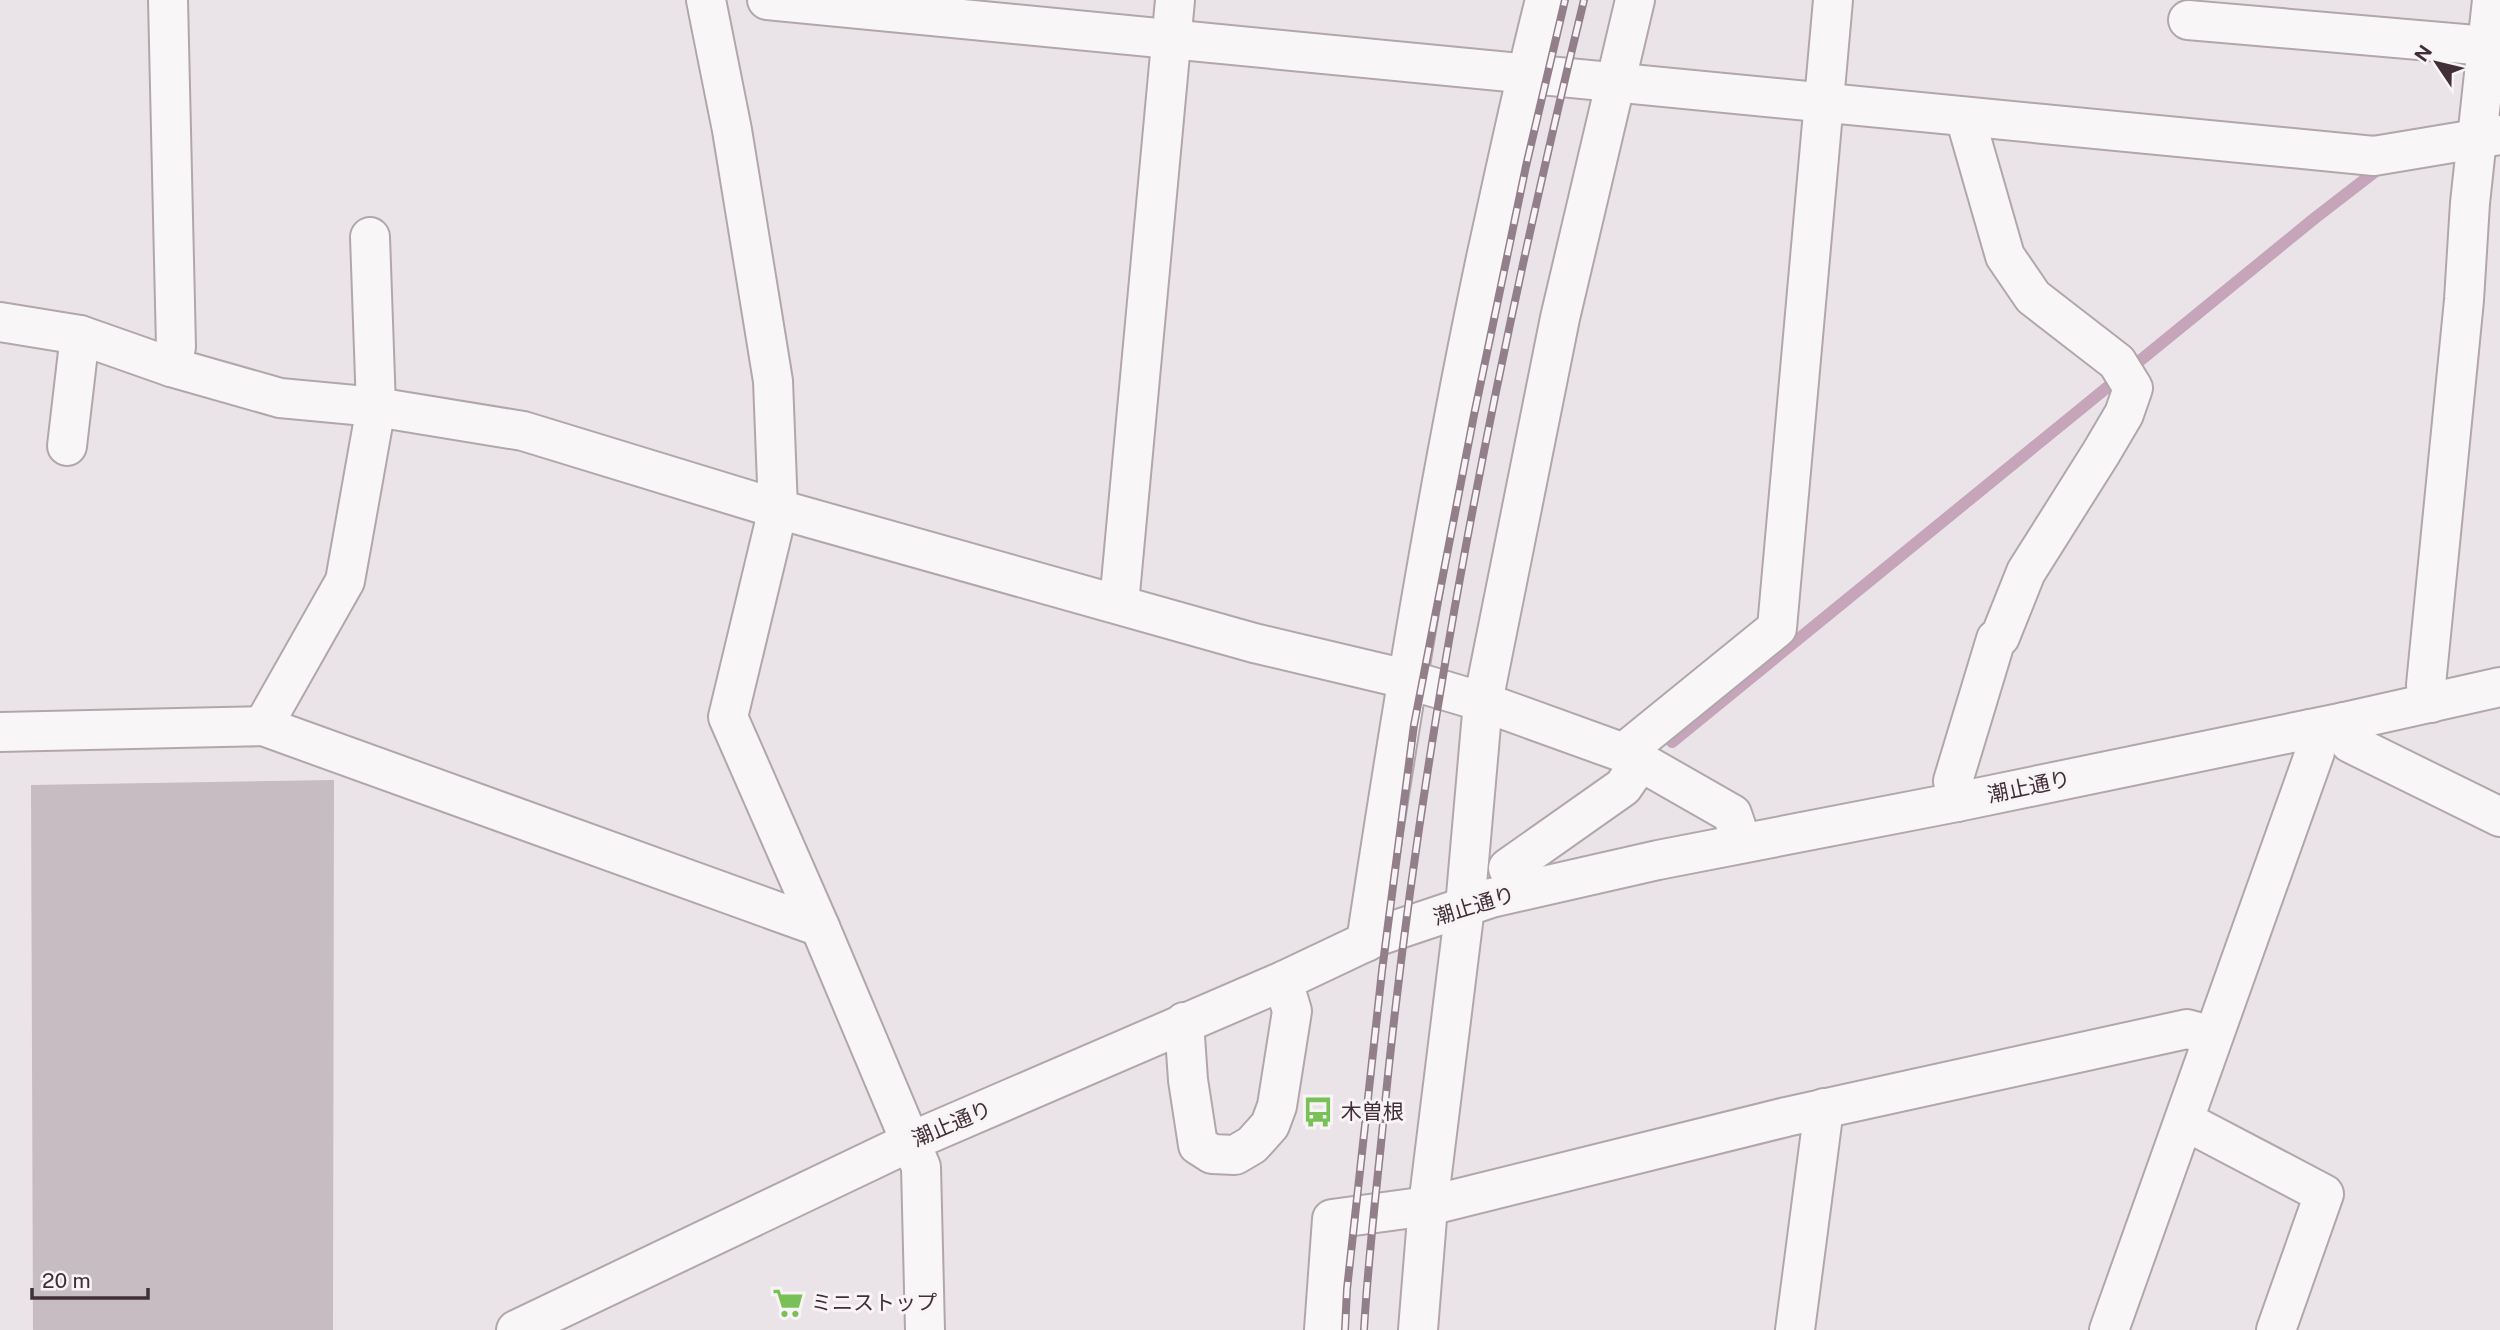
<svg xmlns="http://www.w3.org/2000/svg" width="2500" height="1330" viewBox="0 0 2500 1330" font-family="'Public Sans','Noto Sans JP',sans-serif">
  <rect width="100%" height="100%" fill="#eae4e8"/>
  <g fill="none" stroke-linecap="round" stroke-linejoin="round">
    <path stroke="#c6a4ba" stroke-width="12" d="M 1672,742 L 2315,218 L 2381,167"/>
  </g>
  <path fill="#c7bcc2" d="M 334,780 L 333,1330 L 33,1330 L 31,785 Z"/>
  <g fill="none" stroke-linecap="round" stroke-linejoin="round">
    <g stroke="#b1a6ac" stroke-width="42">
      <g id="minor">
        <path d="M 168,0 L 176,347 L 171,367"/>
        <path d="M 706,0 L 732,130 L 773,381 L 778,509 L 728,717 L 820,927 L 921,1167 L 925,1330"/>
        <path d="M 767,0 L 2374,156 L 2500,135"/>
        <path d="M 2188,20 L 2487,46"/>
        <path d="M 0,322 L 80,335 L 171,367 L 280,398 L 376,407 L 523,431 L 778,509 L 1254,643 L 1406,679 L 1483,702 L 1627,754 L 1732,814 L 1742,843"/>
        <path d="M 67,446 L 80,335"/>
        <path d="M 1119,604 L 1175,0"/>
        <path d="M 2431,703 L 2426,685 L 2464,300 L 2470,203 L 2492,0"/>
        <path d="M 2344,722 L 2350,743 L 2500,817"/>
        <path d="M 263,726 L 345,581 L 376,407 L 370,237"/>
        <path d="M 0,732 L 263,726 L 820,927"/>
        <path d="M 1627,754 L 1633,745 L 1777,628 L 1833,0"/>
        <path d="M 1957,802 L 1953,781 L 1996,639 L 2000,637 L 2026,572 L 2101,453 L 2124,414 L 2133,388 L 2117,362 L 2033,297 L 2005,256 L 1965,117"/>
        <path d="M 1508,868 L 1623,787 L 1641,761"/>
        <path d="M 1366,942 C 1401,713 1438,485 1486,258 C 1505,172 1523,86 1545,0"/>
        <path d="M 1184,1022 L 1188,1080 L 1198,1145 L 1212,1154 L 1235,1155 L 1252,1145 L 1270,1125 L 1277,1106 L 1292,1011 L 1283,981"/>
        <path d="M 2185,1121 L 2324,1194 L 2276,1330"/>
        <path d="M 516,1330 L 912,1141 L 1283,981 L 1378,936 L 1491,898 L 1658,860 L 1957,802 L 2344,722 L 2500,687"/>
        <path d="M 1324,1330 L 1332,1219 L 1428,1206 L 1786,1117 L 2187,1029 L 2213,1036"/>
        <path d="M 1418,1330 L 1428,1206 L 1465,907 L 1483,702 L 1560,318 L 1635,0"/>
        <path d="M 1795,1330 L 1824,1108"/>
        <path d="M 2109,1330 L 2315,752 L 2310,729"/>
      </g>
    </g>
    <use href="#minor" stroke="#f9f6f8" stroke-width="38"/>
    <g stroke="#927f8a" stroke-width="8">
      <g id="rail">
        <path d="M 1345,1330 L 1347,1289 L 1382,971 L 1414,725 L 1474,415 L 1526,166 L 1565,0"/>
        <path d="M 1364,1330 C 1368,1258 1377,1186 1384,1114 C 1421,739 1495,366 1584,0"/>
      </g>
    </g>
    <use href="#rail" stroke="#f8f4f6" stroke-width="5" stroke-dasharray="16" stroke-linecap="butt"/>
  </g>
  <defs>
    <g id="bus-bare" transform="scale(2.415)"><path d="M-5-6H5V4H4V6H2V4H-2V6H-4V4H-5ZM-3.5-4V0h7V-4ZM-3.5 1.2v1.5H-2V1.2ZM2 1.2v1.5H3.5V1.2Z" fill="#79c058" stroke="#f8f4f6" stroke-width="2.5" paint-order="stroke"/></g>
    <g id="supermarket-bare" transform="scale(2.415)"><path d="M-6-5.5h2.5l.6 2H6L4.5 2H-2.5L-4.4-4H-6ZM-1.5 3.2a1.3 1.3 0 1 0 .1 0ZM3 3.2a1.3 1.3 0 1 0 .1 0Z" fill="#79c058" stroke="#f8f4f6" stroke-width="2.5" paint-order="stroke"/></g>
  </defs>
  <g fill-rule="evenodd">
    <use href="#bus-bare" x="1318" y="1112"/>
    <use href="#supermarket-bare" x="788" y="1303"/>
  </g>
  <g text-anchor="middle" stroke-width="6" stroke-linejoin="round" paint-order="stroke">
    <g font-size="21" fill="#412e38" stroke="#f8f4f6">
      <text transform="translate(2029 787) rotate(-12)" y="7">潮止通り</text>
      <text transform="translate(1474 906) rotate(-17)" y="7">潮止通り</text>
      <text transform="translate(952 1124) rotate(-23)" y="7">潮止通り</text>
    </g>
    <g font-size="21" fill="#412e38" stroke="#f8f4f6" text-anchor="start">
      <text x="1341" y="1119">木曽根</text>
      <text x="811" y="1310">ミニストップ</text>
    </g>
  </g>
  <g transform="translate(2437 63) rotate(305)" stroke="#f8f4f6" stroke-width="5" paint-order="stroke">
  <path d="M0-5L12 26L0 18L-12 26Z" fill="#412e38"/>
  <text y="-10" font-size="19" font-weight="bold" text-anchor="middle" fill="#412e38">N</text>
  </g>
  <path d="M32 1288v10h116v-10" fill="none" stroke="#412e38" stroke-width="3.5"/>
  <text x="42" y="1288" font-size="21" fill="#412e38" stroke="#f8f4f6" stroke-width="5" paint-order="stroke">20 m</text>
</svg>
